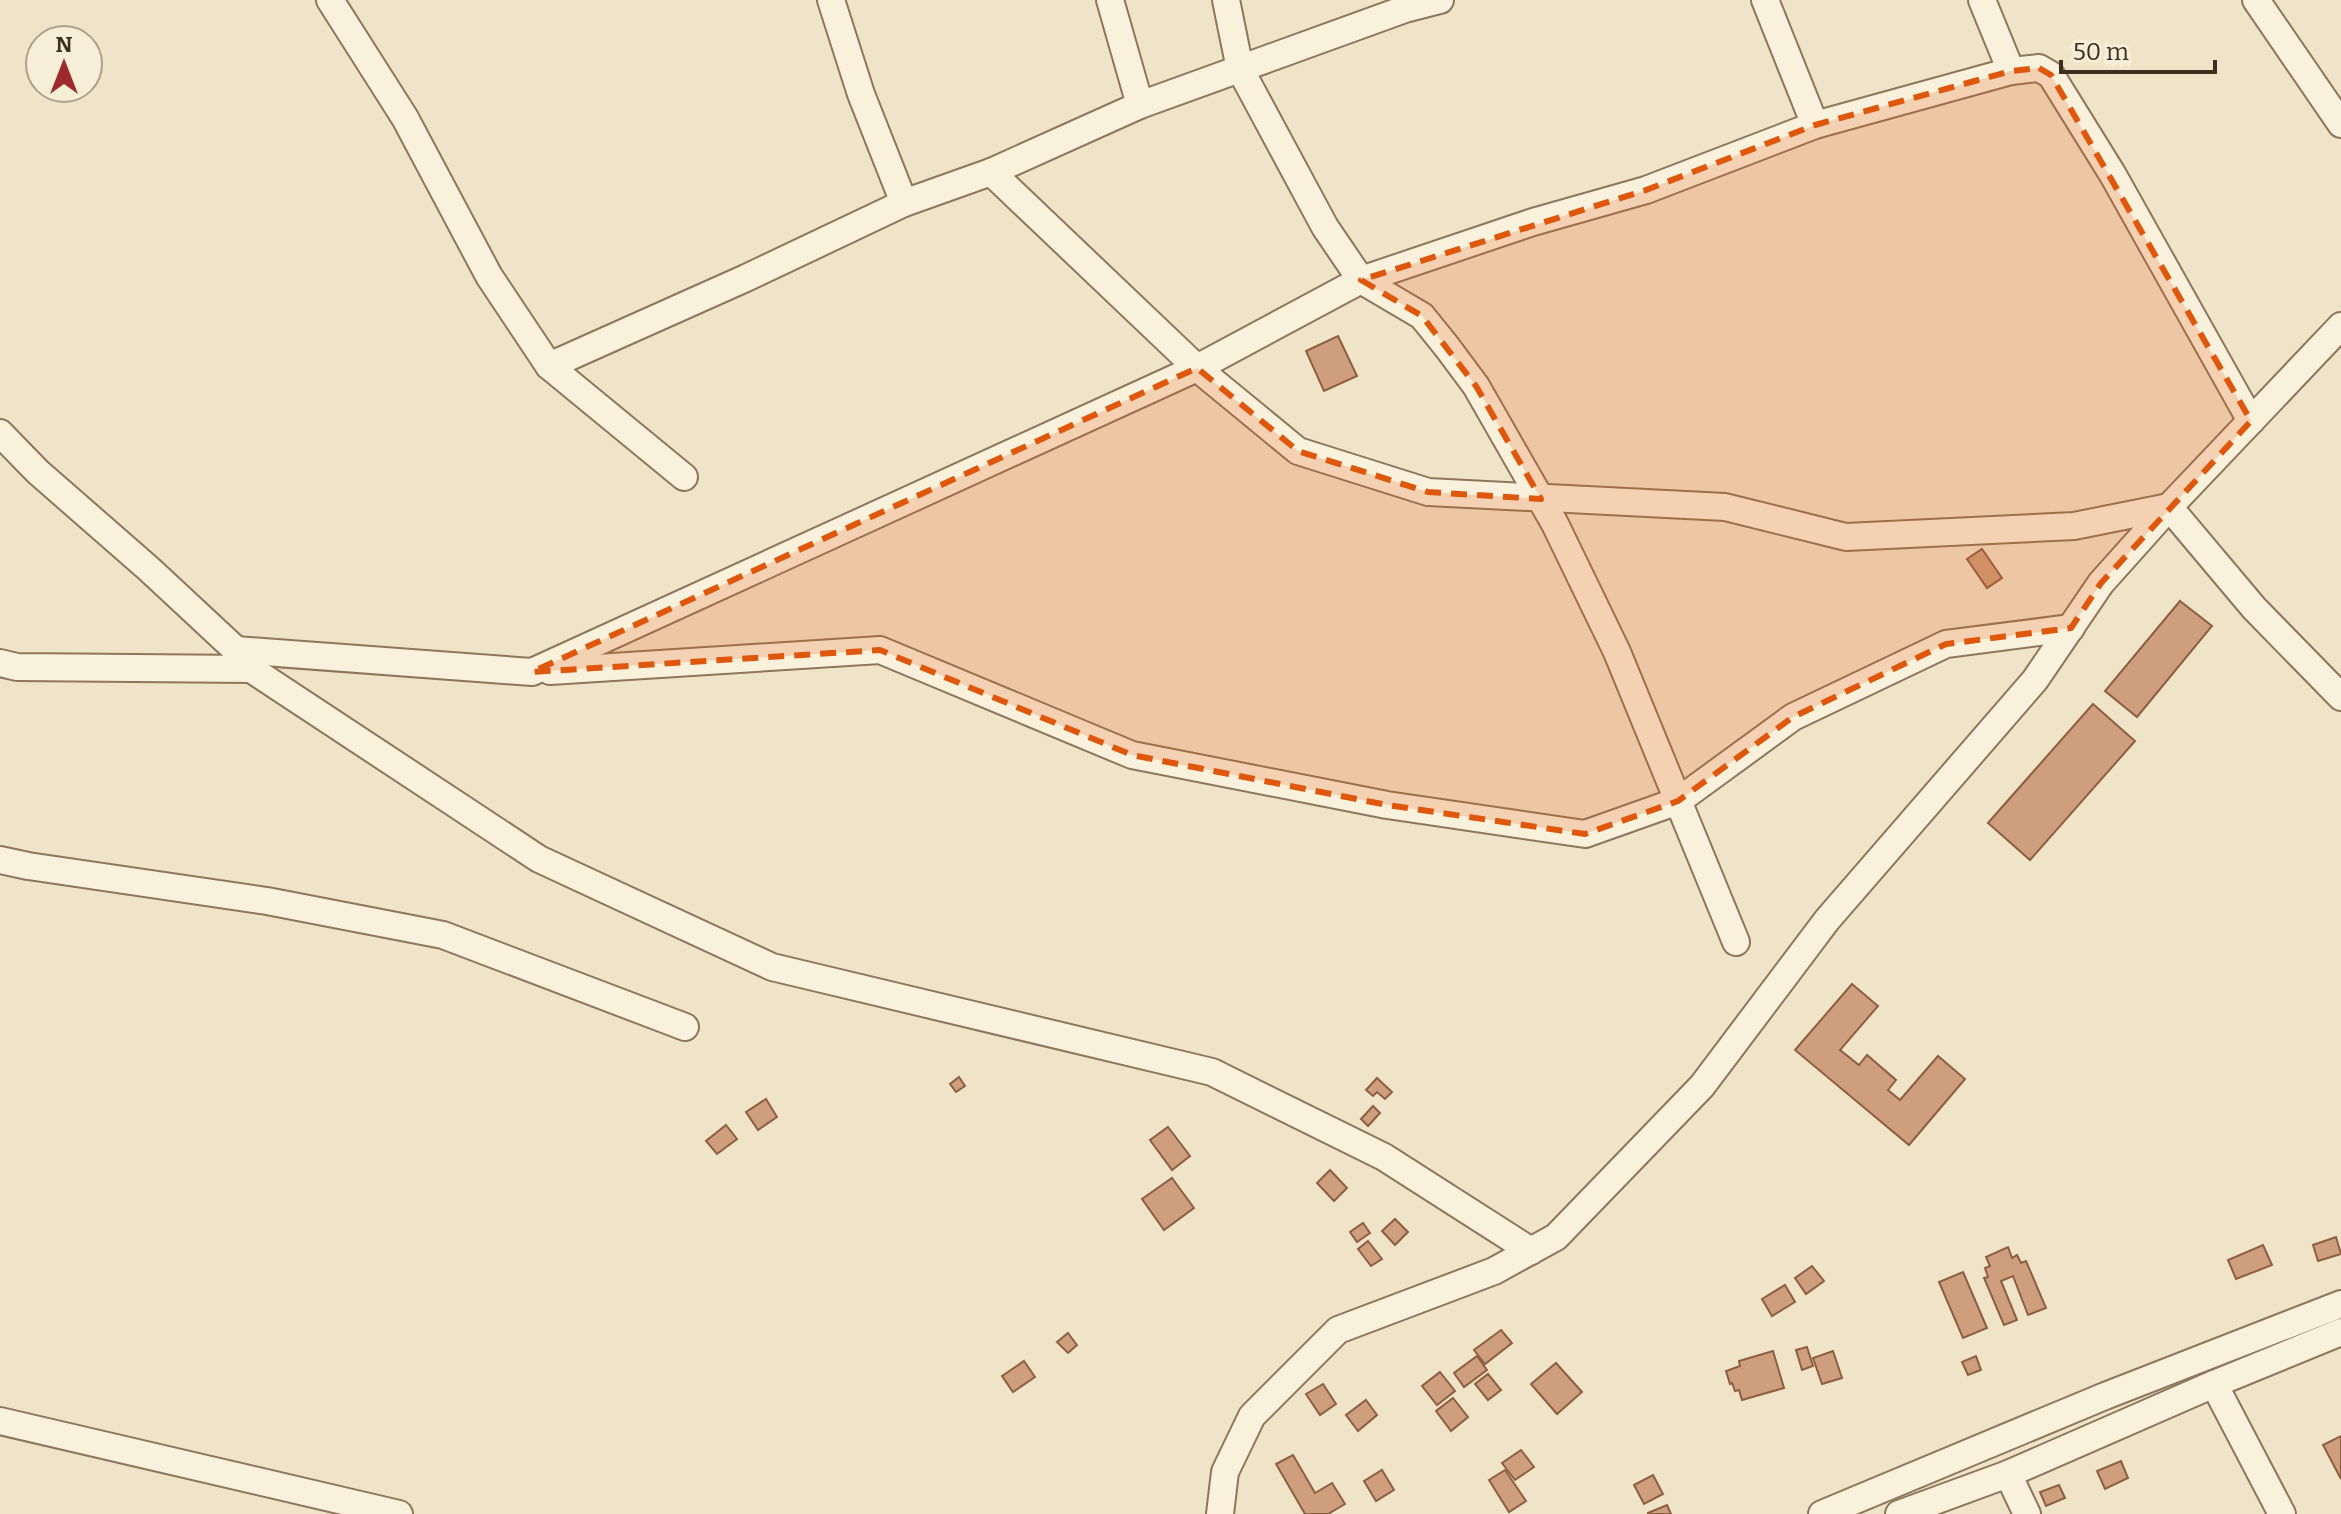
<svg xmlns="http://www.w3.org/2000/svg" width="2341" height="1514" viewBox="0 0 2341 1514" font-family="Bitter,serif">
  <rect width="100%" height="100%" fill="#f0e4c8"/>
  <g fill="#cf9f7d" stroke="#8d5f41" stroke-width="2">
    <path d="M 1338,336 L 1357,376 L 1324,391 L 1306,351 Z"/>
    <path d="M 1982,549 L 2002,578 L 1987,588 L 1967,559 Z"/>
    <path d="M 2180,601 L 2212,626 L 2137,717 L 2105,691 Z"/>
    <path d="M 2093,704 L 2135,741 L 2030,860 L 1988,823 Z"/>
    <path d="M 1852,984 L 1878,1006 L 1840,1050 L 1859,1065 L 1867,1055 L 1896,1080 L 1888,1090 L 1900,1100 L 1938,1056 L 1965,1079 L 1909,1145 L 1795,1050 Z"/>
    <path d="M 959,1077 L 965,1086 L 956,1092 L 950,1084 Z"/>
    <path d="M 1377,1078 L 1392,1092 L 1385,1099 L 1377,1092 L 1373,1096 L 1366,1090 Z"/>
    <path d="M 766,1099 L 777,1117 L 758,1130 L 746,1112 Z"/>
    <path d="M 1373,1106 L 1380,1113 L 1368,1126 L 1361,1119 Z"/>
    <path d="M 726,1125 L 737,1139 L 717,1154 L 706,1141 Z"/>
    <path d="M 1168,1127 L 1190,1156 L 1172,1170 L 1150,1140 Z"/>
    <path d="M 1330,1170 L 1347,1188 L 1334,1201 L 1317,1183 Z"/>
    <path d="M 1172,1178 L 1194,1208 L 1164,1230 L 1142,1199 Z"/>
    <path d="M 1395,1219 L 1408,1232 L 1395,1245 L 1382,1231 Z"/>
    <path d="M 1363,1223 L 1370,1233 L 1357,1242 L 1350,1232 Z"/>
    <path d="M 2336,1237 L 2341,1254 L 2318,1261 L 2313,1245 Z"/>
    <path d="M 1368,1241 L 1382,1259 L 1371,1266 L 1358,1249 Z"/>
    <path d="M 2263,1245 L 2272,1265 L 2236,1279 L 2228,1260 Z"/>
    <path d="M 2008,1247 L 2012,1258 L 2017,1255 L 2021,1263 L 2026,1261 L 2046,1308 L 2028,1315 L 2013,1276 L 2001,1281 L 2017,1320 L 2004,1325 L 1984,1278 L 1988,1277 L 1985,1268 L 1990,1266 L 1986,1257 Z"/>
    <path d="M 1812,1266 L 1824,1281 L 1806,1294 L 1795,1278 Z"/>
    <path d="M 1963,1272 L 1987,1328 L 1963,1338 L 1939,1282 Z"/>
    <path d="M 1785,1285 L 1795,1302 L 1772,1316 L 1762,1299 Z"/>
    <path d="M 1501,1330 L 1512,1343 L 1485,1364 L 1474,1350 Z"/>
    <path d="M 1068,1333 L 1077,1345 L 1068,1353 L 1057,1342 Z"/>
    <path d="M 1807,1347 L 1813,1366 L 1802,1370 L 1796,1350 Z"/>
    <path d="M 1773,1351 L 1784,1388 L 1742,1400 L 1739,1390 L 1735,1391 L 1732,1383 L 1730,1384 L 1726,1371 L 1740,1366 L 1739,1361 Z"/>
    <path d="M 1833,1351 L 1842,1378 L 1822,1384 L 1813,1358 Z"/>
    <path d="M 1477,1356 L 1487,1370 L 1464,1387 L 1454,1373 Z"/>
    <path d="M 1976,1356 L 1981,1370 L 1968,1375 L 1962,1362 Z"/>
    <path d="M 1024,1361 L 1035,1377 L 1013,1392 L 1002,1376 Z"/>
    <path d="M 1556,1363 L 1582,1392 L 1557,1414 L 1531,1384 Z"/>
    <path d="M 1440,1372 L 1455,1391 L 1437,1405 L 1422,1386 Z"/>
    <path d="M 1488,1374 L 1501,1390 L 1488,1400 L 1475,1384 Z"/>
    <path d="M 1323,1384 L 1336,1404 L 1320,1415 L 1306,1394 Z"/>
    <path d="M 1453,1398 L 1468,1417 L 1451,1431 L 1436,1411 Z"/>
    <path d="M 1366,1400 L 1377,1415 L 1358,1431 L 1346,1415 Z"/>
    <path d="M 2341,1436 L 2341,1479 L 2323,1445 Z"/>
    <path d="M 1521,1450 L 1534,1467 L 1515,1480 L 1502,1463 Z"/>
    <path d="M 1293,1455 L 1315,1493 L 1332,1483 L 1345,1504 L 1328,1514 L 1305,1514 L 1276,1464 Z"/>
    <path d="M 2121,1461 L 2128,1478 L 2105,1489 L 2097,1471 Z"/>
    <path d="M 1382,1470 L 1394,1490 L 1376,1501 L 1364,1481 Z"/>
    <path d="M 1505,1470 L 1526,1501 L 1509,1512 L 1489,1480 Z"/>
    <path d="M 1653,1475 L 1663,1494 L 1644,1504 L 1634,1485 Z"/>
    <path d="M 2059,1485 L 2065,1498 L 2046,1506 L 2040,1492 Z"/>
    <path d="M 1667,1505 L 1671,1514 L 1648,1514 L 1648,1513 Z"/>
  </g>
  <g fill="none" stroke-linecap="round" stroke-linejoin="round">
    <g stroke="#8d765c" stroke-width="30">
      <g id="minor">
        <path d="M 330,0 L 405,118 L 489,276 L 549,366 L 684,477"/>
        <path d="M 831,0 L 861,94 L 904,203"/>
        <path d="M 1110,0 L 1140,105"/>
        <path d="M 1226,0 L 1240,69 L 1325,227 L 1361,280 L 1422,316 L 1447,347 L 1476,386 L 1555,524 L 1617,652 L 1736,942"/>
        <path d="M 1765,0 L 1815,125"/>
        <path d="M 1982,0 L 2011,71"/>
        <path d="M 2256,0 L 2341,124"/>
        <path d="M 991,172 L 1197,368 L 1298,451 L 1428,492 L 1725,507 L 1846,537 L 2074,526 L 2169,507 L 2254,608 L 2341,697"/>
        <path d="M 549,366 L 746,278 L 904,203 L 991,172 L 1140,105 L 1405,9 L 1440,0"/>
        <path d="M 0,433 L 38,472 L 149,569 L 236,650"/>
        <path d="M 0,663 L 17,667 L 251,669 L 236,650 L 532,672 L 1197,368 L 1361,280 L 1533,222 L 1646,190 L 1815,125 L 2011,71 L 2039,68 L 2051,75 L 2113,175 L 2251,421"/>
        <path d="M 251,669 L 539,859 L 772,967 L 1212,1072 L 1384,1157 L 1531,1251"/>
        <path d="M 550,671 L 880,650 L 1132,755 L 1387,805 L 1585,834 L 1678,801 L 1793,717 L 1946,644 L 2071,628"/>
        <path d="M 0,860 L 28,866 L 267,901 L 443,935 L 685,1027"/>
        <path d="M 2214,1384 L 2282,1514"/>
        <path d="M 0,1421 L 399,1514"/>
        <path d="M 2008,1474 L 2027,1514"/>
        <path d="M 1220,1514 L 1225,1472 L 1252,1416 L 1338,1330 L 1494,1271 L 1556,1237 L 1702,1086 L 1827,920 L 2035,680 L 2101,583 L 2169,507 L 2341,326"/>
        <path d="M 1822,1514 L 2105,1396 L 2341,1304"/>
        <path d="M 1899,1514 L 2008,1474 L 2214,1384 L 2341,1332"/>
      </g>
    </g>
    <use href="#minor" stroke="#faf1dc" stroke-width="26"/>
  </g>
  <path fill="#df570d" fill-opacity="0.2" stroke="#df570d" stroke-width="6" stroke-dasharray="16 10" stroke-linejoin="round" d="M 2039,68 L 2051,75 L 2251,421 L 2101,583 L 2071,628 L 1946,644 L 1793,717 L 1678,801 L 1585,834 L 1387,805 L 1132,755 L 880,650 L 532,672 L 1197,368 L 1298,451 L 1428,492 L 1541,499 L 1476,386 L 1422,316 L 1361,280 L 1646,190 L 1815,125 L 2011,71 Z"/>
  <g transform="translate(64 64)"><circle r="38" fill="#f7eed8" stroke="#ada18e" stroke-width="2"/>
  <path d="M0-6L14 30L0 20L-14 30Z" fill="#9e2a2b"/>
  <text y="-12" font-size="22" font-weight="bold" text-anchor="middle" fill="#3d2e20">N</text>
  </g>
  <path d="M2061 60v12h154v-12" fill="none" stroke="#3d2e20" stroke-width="4"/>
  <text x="2073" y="60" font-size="24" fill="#3d2e20" stroke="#f7eed8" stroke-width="6" paint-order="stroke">50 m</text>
</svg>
